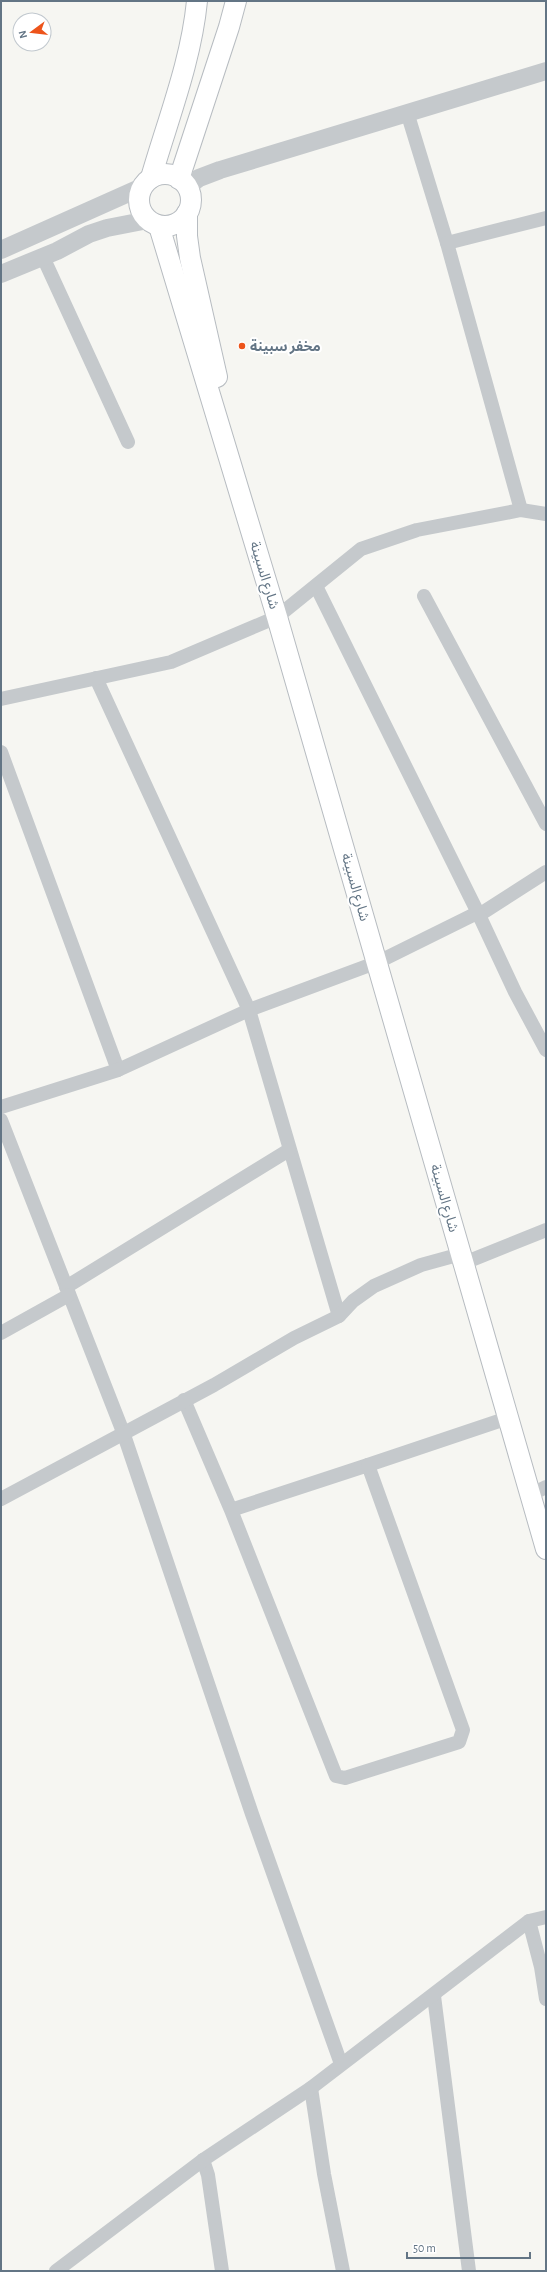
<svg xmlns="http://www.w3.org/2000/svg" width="547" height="2272" viewBox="0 0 547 2272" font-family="'Alegreya Sans','Noto Sans Arabic',sans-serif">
  <rect width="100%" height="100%" fill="#f6f6f2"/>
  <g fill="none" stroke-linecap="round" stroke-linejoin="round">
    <g stroke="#b7bcc1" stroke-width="22">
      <g id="secondary">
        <circle cx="165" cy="200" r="26"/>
        <path d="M 151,178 C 168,119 191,62 197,1"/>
        <path d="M 179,179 L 229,27 L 236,1"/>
        <path d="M 187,213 L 187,236 L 190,258 L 217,377"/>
        <path d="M 159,226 L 277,617 L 546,1549"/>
      </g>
    </g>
    <g stroke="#c5c9cc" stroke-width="14">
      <path d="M 407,112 L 447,243 L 521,510"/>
      <path d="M 447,243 L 546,218"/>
      <path d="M 43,257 L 128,442"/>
      <path d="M 316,586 L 479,915 L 546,872"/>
      <path d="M 424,596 L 546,824"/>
      <path d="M 96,678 L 249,1010 L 378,962 L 473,915 L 479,915 L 515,992 L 546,1050"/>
      <path d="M 1,699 L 171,662 L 277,617 L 361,549 L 417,530 L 521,510 L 546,514"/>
      <path d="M 1,752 L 118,1070"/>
      <path d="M 1,1107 L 118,1070 L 249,1010 L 339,1316"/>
      <path d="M 1,1120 L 123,1432 L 252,1814 L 341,2064"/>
      <path d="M 464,1263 L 546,1230"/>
      <path d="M 66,1287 L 289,1150"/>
      <path d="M 1,1333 L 69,1295"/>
      <path d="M 184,1400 L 231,1510 L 336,1776 L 345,1778 L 459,1742 L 463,1730 L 368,1465 L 231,1510"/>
      <path d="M 368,1465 L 508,1418"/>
      <path d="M 530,1495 L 546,1487"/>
      <path d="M 1,1499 L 214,1385 L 294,1338 L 339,1316 L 353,1301 L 374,1286 L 421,1265 L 461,1254"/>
      <path d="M 529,1921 L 541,1967 L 546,1999"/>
      <path d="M 434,1996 L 469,2271"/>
      <path d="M 311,2088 L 324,2174 L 343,2271"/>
      <path d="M 203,2160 L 208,2175 L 222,2271"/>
      <path d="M 56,2271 L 203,2160 L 311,2088 L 529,1921 L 546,1917"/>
    </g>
    <g stroke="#c5c9cc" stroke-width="18">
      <path d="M 187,187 L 199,178 L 220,170 L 546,71"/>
      <path d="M 1,250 L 142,187"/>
      <path d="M 1,274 L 57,251 L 89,234 L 107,228 L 148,220"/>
    </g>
    <use href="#secondary" stroke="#fff" stroke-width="20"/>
  </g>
  <circle fill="#ed541b" stroke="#fff" stroke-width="1.5" cx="242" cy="346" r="4"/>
  <g text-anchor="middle" stroke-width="4" stroke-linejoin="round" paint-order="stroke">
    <g font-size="14" font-weight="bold" fill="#637585" stroke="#fff" text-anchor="start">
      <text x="250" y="351">مخفر سبينة</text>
    </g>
    <g font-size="14" fill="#637585" stroke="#fff">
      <text transform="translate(265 575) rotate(73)" y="5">شارع السبينة</text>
      <text transform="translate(356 887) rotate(74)" y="5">شارع السبينة</text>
      <text transform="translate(445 1198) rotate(74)" y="5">شارع السبينة</text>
    </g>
  </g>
  <rect width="547" height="2272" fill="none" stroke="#637585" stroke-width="4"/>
  <g transform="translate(32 32) rotate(255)"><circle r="19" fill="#ffffff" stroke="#c1c8ce"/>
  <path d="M0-3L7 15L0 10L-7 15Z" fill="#ed541b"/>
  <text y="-6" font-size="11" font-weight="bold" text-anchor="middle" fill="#637585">N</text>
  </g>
  <path d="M407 2252v6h123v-6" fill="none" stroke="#637585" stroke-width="2"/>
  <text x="413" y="2252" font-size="12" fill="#637585" stroke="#ffffff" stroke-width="3" paint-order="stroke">50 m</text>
</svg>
